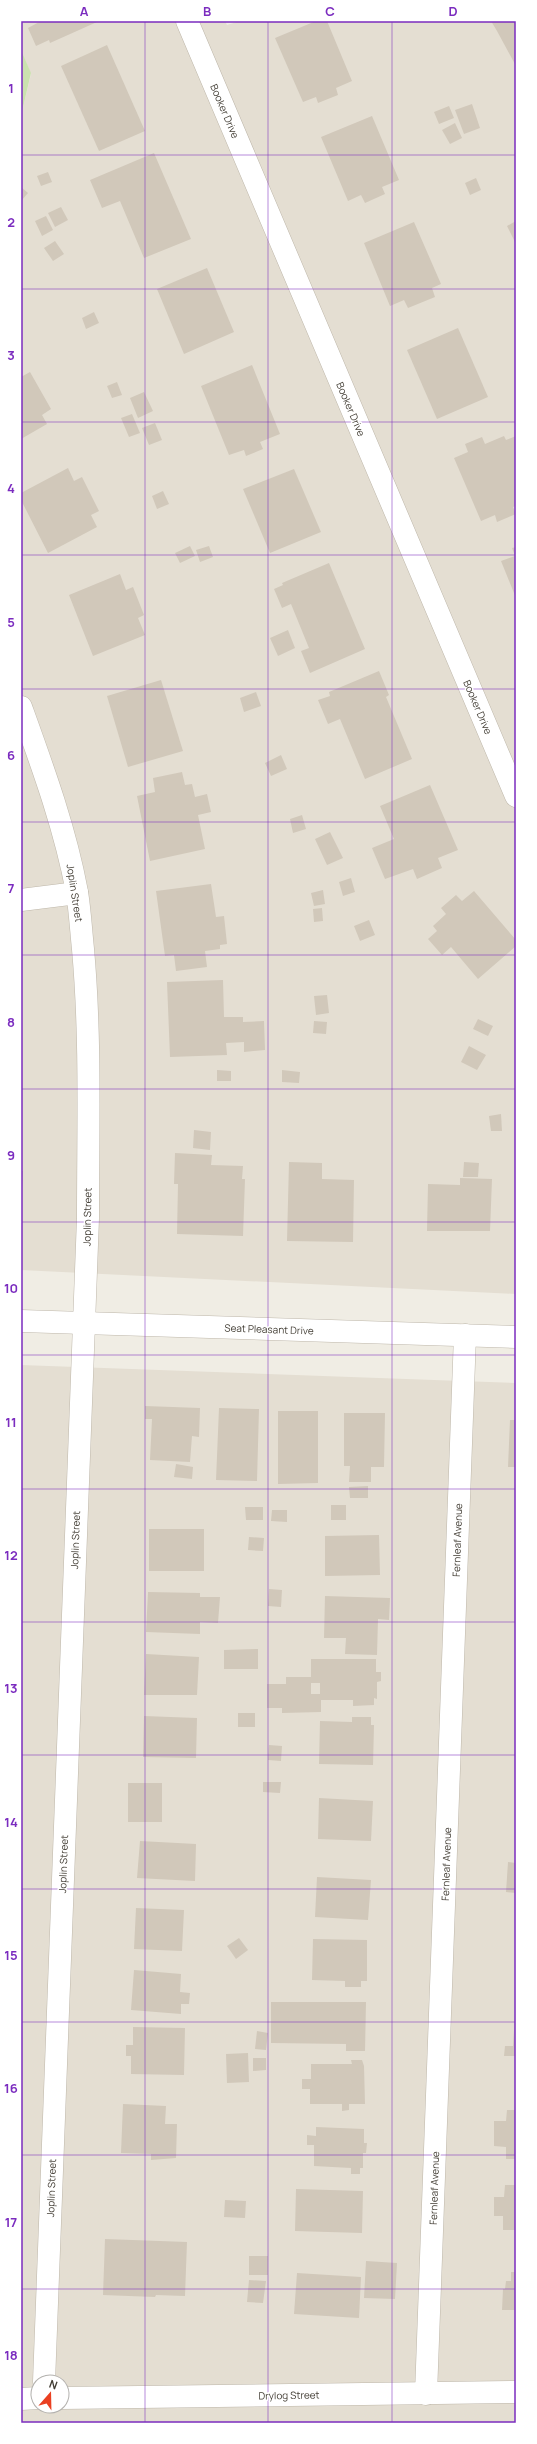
<svg xmlns="http://www.w3.org/2000/svg" width="537" height="2444" viewBox="0 0 537 2444" font-family="Manrope,sans-serif">
  <rect width="100%" height="100%" fill="#f0ede4"/>
  <g fill="#e4ded2" fill-rule="evenodd">
    <path d="M 21,21 L 225,21 L 227,25 L 240,21 L 516,21 L 516,1294 L 21,1270 L 21,116 L 31,74 L 21,50 Z"/>
    <path d="M 21,1365 L 516,1383 L 516,2423 L 21,2423 ZM 38,2382 L 62,2382 L 62,2406 L 38,2406 Z"/>
  </g>
  <path fill="#cbe2af" d="M 21,50 L 31,73 L 21,116 Z"/>
  <g fill="#d1c8ba" fill-rule="evenodd">
    <path d="M 41,21 L 96,21 L 97,22 L 50,43 L 49,40 L 36,46 L 28,28 Z"/>
    <path d="M 316,21 L 327,21 L 352,81 L 336,88 L 338,95 L 318,103 L 316,97 L 303,102 L 275,38 Z"/>
    <path d="M 491,21 L 516,21 L 516,66 L 497,31 Z"/>
    <path d="M 107,45 L 145,131 L 99,151 L 61,66 Z"/>
    <path d="M 472,104 L 480,128 L 464,134 L 455,110 Z"/>
    <path d="M 449,106 L 454,118 L 439,124 L 434,112 Z"/>
    <path d="M 372,116 L 399,180 L 382,187 L 385,194 L 365,203 L 361,195 L 348,201 L 321,137 Z"/>
    <path d="M 455,123 L 462,138 L 450,144 L 442,130 Z"/>
    <path d="M 154,153 L 191,239 L 144,258 L 120,201 L 102,208 L 90,180 Z"/>
    <path d="M 48,172 L 52,182 L 41,186 L 37,176 Z"/>
    <path d="M 476,178 L 481,190 L 470,195 L 465,183 Z"/>
    <path d="M 21,187 L 28,193 L 21,201 Z"/>
    <path d="M 61,207 L 68,220 L 55,227 L 48,213 Z"/>
    <path d="M 46,216 L 53,230 L 42,236 L 35,221 Z"/>
    <path d="M 516,221 L 516,244 L 507,226 Z"/>
    <path d="M 414,222 L 441,284 L 432,288 L 435,297 L 408,308 L 404,300 L 390,306 L 364,243 Z"/>
    <path d="M 55,241 L 64,254 L 53,261 L 44,248 Z"/>
    <path d="M 207,268 L 234,332 L 184,354 L 157,289 Z"/>
    <path d="M 94,312 L 99,323 L 86,329 L 82,318 Z"/>
    <path d="M 458,328 L 488,397 L 437,419 L 407,350 Z"/>
    <path d="M 252,365 L 280,434 L 260,442 L 263,449 L 246,456 L 244,450 L 229,455 L 201,386 Z"/>
    <path d="M 30,372 L 51,409 L 42,415 L 47,424 L 21,439 L 21,377 Z"/>
    <path d="M 117,382 L 122,395 L 112,398 L 107,386 Z"/>
    <path d="M 144,392 L 153,411 L 138,418 L 130,398 Z"/>
    <path d="M 132,414 L 140,433 L 129,437 L 121,418 Z"/>
    <path d="M 155,423 L 162,440 L 149,445 L 142,428 Z"/>
    <path d="M 504,436 L 506,440 L 516,436 L 516,506 L 513,507 L 516,514 L 497,522 L 495,515 L 481,521 L 454,458 L 468,452 L 465,444 L 482,437 L 485,444 Z"/>
    <path d="M 68,468 L 74,481 L 82,477 L 99,511 L 91,515 L 97,527 L 48,553 L 21,500 L 21,493 Z"/>
    <path d="M 294,469 L 321,532 L 270,553 L 243,489 Z"/>
    <path d="M 163,491 L 169,504 L 157,509 L 152,496 Z"/>
    <path d="M 190,546 L 195,556 L 180,563 L 175,553 Z"/>
    <path d="M 209,546 L 213,557 L 200,562 L 196,550 Z"/>
    <path d="M 516,547 L 516,598 L 501,561 L 515,556 L 512,548 Z"/>
    <path d="M 329,563 L 365,649 L 310,673 L 301,651 L 309,648 L 291,604 L 282,608 L 274,589 L 283,585 L 282,583 Z"/>
    <path d="M 120,574 L 126,590 L 133,587 L 144,615 L 138,618 L 145,635 L 93,656 L 69,595 Z"/>
    <path d="M 288,630 L 295,648 L 278,656 L 270,638 Z"/>
    <path d="M 379,671 L 389,695 L 386,697 L 412,759 L 365,779 L 340,719 L 328,724 L 318,700 L 330,696 L 329,692 Z"/>
    <path d="M 161,680 L 183,751 L 128,767 L 107,696 Z"/>
    <path d="M 256,692 L 261,706 L 244,712 L 240,698 Z"/>
    <path d="M 281,755 L 287,769 L 271,776 L 265,763 Z"/>
    <path d="M 182,772 L 185,785 L 192,784 L 195,797 L 207,794 L 211,812 L 198,815 L 205,849 L 150,861 L 137,796 L 155,792 L 153,778 Z"/>
    <path d="M 430,785 L 458,850 L 438,858 L 442,868 L 417,879 L 413,869 L 385,879 L 372,848 L 394,839 L 380,806 Z"/>
    <path d="M 302,815 L 306,829 L 293,833 L 290,819 Z"/>
    <path d="M 330,832 L 343,858 L 327,865 L 315,839 Z"/>
    <path d="M 351,878 L 355,892 L 343,896 L 339,882 Z"/>
    <path d="M 211,884 L 216,917 L 224,916 L 227,944 L 220,945 L 220,949 L 205,951 L 207,967 L 176,971 L 174,955 L 165,956 L 156,891 Z"/>
    <path d="M 323,890 L 325,904 L 314,906 L 311,893 Z"/>
    <path d="M 474,891 L 516,940 L 516,946 L 478,979 L 451,947 L 442,955 L 428,939 L 437,931 L 433,926 L 446,914 L 441,908 L 456,895 L 462,901 Z"/>
    <path d="M 322,908 L 323,921 L 314,922 L 313,909 Z"/>
    <path d="M 369,920 L 375,935 L 360,941 L 354,926 Z"/>
    <path d="M 223,980 L 224,1017 L 243,1017 L 243,1022 L 264,1021 L 265,1050 L 244,1052 L 244,1042 L 226,1043 L 227,1055 L 170,1057 L 167,982 Z"/>
    <path d="M 327,995 L 329,1013 L 316,1015 L 314,996 Z"/>
    <path d="M 478,1019 L 493,1026 L 488,1036 L 473,1029 Z"/>
    <path d="M 314,1021 L 327,1022 L 326,1034 L 313,1033 Z"/>
    <path d="M 469,1046 L 486,1055 L 477,1070 L 461,1062 Z"/>
    <path d="M 217,1070 L 231,1071 L 231,1081 L 217,1081 Z"/>
    <path d="M 282,1070 L 300,1072 L 299,1083 L 282,1082 Z"/>
    <path d="M 501,1114 L 502,1131 L 491,1131 L 489,1116 Z"/>
    <path d="M 194,1130 L 211,1132 L 210,1150 L 193,1148 Z"/>
    <path d="M 175,1153 L 212,1155 L 211,1165 L 243,1166 L 242,1179 L 245,1179 L 243,1236 L 177,1234 L 178,1184 L 174,1184 Z"/>
    <path d="M 289,1162 L 322,1163 L 322,1179 L 354,1180 L 353,1242 L 287,1241 Z"/>
    <path d="M 464,1162 L 479,1163 L 478,1177 L 463,1177 Z"/>
    <path d="M 21,1171 L 23,1171 L 22,1188 L 21,1188 Z"/>
    <path d="M 460,1178 L 492,1179 L 490,1231 L 427,1231 L 428,1184 L 460,1185 Z"/>
    <path d="M 145,1406 L 200,1408 L 199,1437 L 192,1436 L 190,1462 L 150,1460 L 152,1419 L 145,1419 Z"/>
    <path d="M 219,1408 L 259,1409 L 257,1481 L 216,1480 Z"/>
    <path d="M 278,1411 L 318,1411 L 318,1483 L 278,1484 Z"/>
    <path d="M 344,1413 L 385,1413 L 384,1467 L 371,1467 L 371,1482 L 349,1482 L 350,1466 L 344,1466 Z"/>
    <path d="M 510,1420 L 516,1420 L 516,1467 L 508,1467 Z"/>
    <path d="M 176,1464 L 193,1467 L 192,1479 L 174,1477 Z"/>
    <path d="M 368,1486 L 368,1498 L 350,1498 L 349,1487 Z"/>
    <rect x="331" y="1505" width="15" height="15"/>
    <path d="M 245,1507 L 263,1507 L 263,1520 L 246,1520 Z"/>
    <path d="M 272,1510 L 287,1510 L 287,1522 L 271,1521 Z"/>
    <rect x="149" y="1529" width="55" height="42"/>
    <path d="M 379,1535 L 380,1575 L 325,1576 L 325,1536 Z"/>
    <path d="M 249,1537 L 264,1538 L 263,1551 L 248,1550 Z"/>
    <path d="M 269,1589 L 282,1590 L 281,1607 L 268,1606 Z"/>
    <path d="M 148,1592 L 200,1593 L 200,1597 L 220,1597 L 218,1623 L 200,1622 L 200,1634 L 146,1632 Z"/>
    <path d="M 325,1596 L 390,1598 L 389,1620 L 378,1619 L 377,1655 L 345,1654 L 346,1638 L 324,1638 Z"/>
    <path d="M 258,1649 L 258,1669 L 224,1669 L 224,1650 Z"/>
    <path d="M 146,1654 L 199,1657 L 197,1695 L 144,1695 Z"/>
    <path d="M 311,1659 L 376,1659 L 376,1672 L 381,1672 L 381,1681 L 377,1682 L 377,1699 L 374,1698 L 374,1705 L 353,1706 L 353,1700 L 321,1700 L 321,1712 L 282,1713 L 282,1708 L 267,1708 L 267,1684 L 286,1684 L 286,1677 L 311,1677 ZM 311,1683 L 320,1683 L 320,1694 L 311,1694 Z"/>
    <rect x="238" y="1713" width="17" height="14"/>
    <path d="M 144,1716 L 197,1718 L 196,1758 L 143,1757 Z"/>
    <path d="M 352,1717 L 371,1717 L 371,1725 L 374,1725 L 373,1765 L 319,1764 L 320,1721 L 352,1722 Z"/>
    <path d="M 269,1745 L 282,1746 L 281,1761 L 268,1760 Z"/>
    <path d="M 263,1782 L 281,1782 L 280,1793 L 263,1792 Z"/>
    <rect x="128" y="1783" width="34" height="39"/>
    <path d="M 319,1798 L 373,1801 L 371,1841 L 318,1839 Z"/>
    <path d="M 140,1841 L 196,1844 L 195,1881 L 137,1878 Z"/>
    <path d="M 508,1862 L 516,1863 L 516,1893 L 506,1892 Z"/>
    <path d="M 317,1877 L 371,1880 L 368,1920 L 315,1917 Z"/>
    <path d="M 136,1908 L 184,1910 L 182,1951 L 134,1949 Z"/>
    <path d="M 239,1938 L 248,1950 L 236,1959 L 227,1946 Z"/>
    <path d="M 313,1939 L 367,1940 L 367,1981 L 361,1981 L 361,1987 L 345,1987 L 345,1981 L 312,1980 Z"/>
    <path d="M 134,1970 L 181,1974 L 180,1992 L 190,1993 L 189,2004 L 181,2004 L 181,2014 L 131,2010 Z"/>
    <path d="M 271,2002 L 366,2002 L 365,2051 L 346,2051 L 346,2044 L 271,2043 Z"/>
    <path d="M 515,2015 L 516,2056 L 504,2056 L 505,2046 L 513,2046 Z"/>
    <path d="M 133,2027 L 185,2028 L 184,2075 L 131,2074 L 131,2056 L 126,2056 L 126,2045 L 133,2045 Z"/>
    <path d="M 257,2031 L 268,2033 L 266,2050 L 255,2049 Z"/>
    <path d="M 248,2053 L 249,2082 L 227,2083 L 226,2054 Z"/>
    <path d="M 253,2058 L 266,2058 L 266,2070 L 253,2071 Z"/>
    <path d="M 351,2060 L 362,2060 L 364,2066 L 365,2104 L 349,2104 L 349,2110 L 342,2111 L 342,2104 L 310,2104 L 310,2089 L 302,2089 L 302,2079 L 311,2079 L 311,2064 L 352,2064 Z"/>
    <path d="M 123,2104 L 166,2106 L 165,2124 L 177,2124 L 176,2158 L 151,2160 L 151,2154 L 121,2153 Z"/>
    <path d="M 507,2110 L 516,2110 L 516,2159 L 506,2159 L 506,2147 L 494,2146 L 494,2121 L 506,2121 Z"/>
    <path d="M 316,2127 L 364,2129 L 364,2143 L 367,2143 L 366,2153 L 363,2153 L 363,2168 L 360,2168 L 360,2174 L 351,2174 L 351,2168 L 314,2166 L 314,2145 L 307,2145 L 307,2135 L 316,2136 Z"/>
    <path d="M 505,2185 L 516,2185 L 516,2230 L 503,2230 L 503,2216 L 494,2216 L 494,2197 L 504,2197 Z"/>
    <path d="M 296,2189 L 363,2191 L 362,2233 L 295,2231 Z"/>
    <path d="M 225,2200 L 246,2201 L 245,2218 L 224,2217 Z"/>
    <path d="M 105,2239 L 187,2242 L 185,2296 L 156,2295 L 155,2297 L 103,2295 Z"/>
    <rect x="249" y="2256" width="19" height="19"/>
    <path d="M 366,2261 L 397,2263 L 395,2299 L 364,2298 Z"/>
    <path d="M 511,2272 L 516,2272 L 516,2310 L 502,2310 L 503,2289 L 505,2289 L 506,2281 L 511,2281 Z"/>
    <path d="M 297,2273 L 361,2277 L 359,2318 L 294,2314 Z"/>
    <path d="M 249,2280 L 266,2281 L 263,2303 L 247,2302 Z"/>
  </g>
  <g fill="none" stroke-linecap="round" stroke-linejoin="round">
    <g stroke="#beb7aa" stroke-width="23">
      <g id="minor">
        <path d="M 187,21 L 516,796"/>
        <path d="M 21,707 C 43,768 65,828 77,892 C 80,911 81,930 83,949 C 91,1038 88,1128 88,1218 L 44,2382"/>
        <path d="M 21,900 L 77,893"/>
        <path d="M 21,1321 L 516,1337"/>
        <path d="M 426,2394 L 465,1335"/>
        <path d="M 62,2398 L 516,2392"/>
        <path d="M 21,2399 L 38,2398"/>
      </g>
    </g>
    <use href="#minor" stroke="#fff" stroke-width="22"/>
  </g>
  <path fill="none" stroke="#7b2cbf" stroke-width="1" stroke-opacity="0.55" d="M 145,21 L 145,2423M 268,21 L 268,2423M 392,21 L 392,2423M 21,155 L 516,155M 21,289 L 516,289M 21,422 L 516,422M 21,555 L 516,555M 21,689 L 516,689M 21,822 L 516,822M 21,955 L 516,955M 21,1089 L 516,1089M 21,1222 L 516,1222M 21,1355 L 516,1355M 21,1489 L 516,1489M 21,1622 L 516,1622M 21,1755 L 516,1755M 21,1889 L 516,1889M 21,2022 L 516,2022M 21,2155 L 516,2155M 21,2289 L 516,2289"/>
  <g text-anchor="middle" stroke-width="3" stroke-linejoin="round" paint-order="stroke">
    <g font-size="10" fill="#423d34" stroke="#fff">
      <text transform="translate(225 111) rotate(67)" y="4">Booker Drive</text>
      <text transform="translate(351 409) rotate(67)" y="4">Booker Drive</text>
      <text transform="translate(478 707) rotate(67)" y="4">Booker Drive</text>
      <text transform="translate(75 893) rotate(81)" y="4">Joplin Street</text>
      <text transform="translate(87 1217) rotate(-89)" y="4">Joplin Street</text>
      <text transform="translate(269 1329) rotate(2)" y="4">Seat Pleasant Drive</text>
      <text transform="translate(75 1540) rotate(-88)" y="4">Joplin Street</text>
      <text transform="translate(457 1540) rotate(-88)" y="4">Fernleaf Avenue</text>
      <text transform="translate(63 1864) rotate(-88)" y="4">Joplin Street</text>
      <text transform="translate(446 1864) rotate(-88)" y="4">Fernleaf Avenue</text>
      <text transform="translate(51 2188) rotate(-88)" y="4">Joplin Street</text>
      <text transform="translate(434 2188) rotate(-88)" y="4">Fernleaf Avenue</text>
      <text transform="translate(289 2395) rotate(-1)" y="4">Drylog Street</text>
    </g>
  </g>
  <rect width="537" height="2444" fill="none" stroke="#ffffff" stroke-width="44"/>
  <g transform="translate(50 2394) rotate(20)"><circle r="19" fill="#ffffff" stroke="#b3b1ae"/>
  <path d="M0-3L7 15L0 10L-7 15Z" fill="#ea4021"/>
  <text y="-6" font-size="11" font-weight="bold" text-anchor="middle" fill="#423d34">N</text>
  </g>
  <rect x="22" y="22" width="493" height="2400" fill="none" stroke="#7b2cbf" stroke-width="1.5"/>
  <g font-size="13" text-anchor="middle" font-weight="bold" fill="#7b2cbf">
    <text x="84" y="16">A</text>
    <text x="207" y="16">B</text>
    <text x="330" y="16">C</text>
    <text x="453" y="16">D</text>
    <text x="11" y="93">1</text>
    <text x="11" y="227">2</text>
    <text x="11" y="360">3</text>
    <text x="11" y="493">4</text>
    <text x="11" y="627">5</text>
    <text x="11" y="760">6</text>
    <text x="11" y="893">7</text>
    <text x="11" y="1027">8</text>
    <text x="11" y="1160">9</text>
    <text x="11" y="1293">10</text>
    <text x="11" y="1427">11</text>
    <text x="11" y="1560">12</text>
    <text x="11" y="1693">13</text>
    <text x="11" y="1827">14</text>
    <text x="11" y="1960">15</text>
    <text x="11" y="2093">16</text>
    <text x="11" y="2227">17</text>
    <text x="11" y="2360">18</text>
  </g>
</svg>
